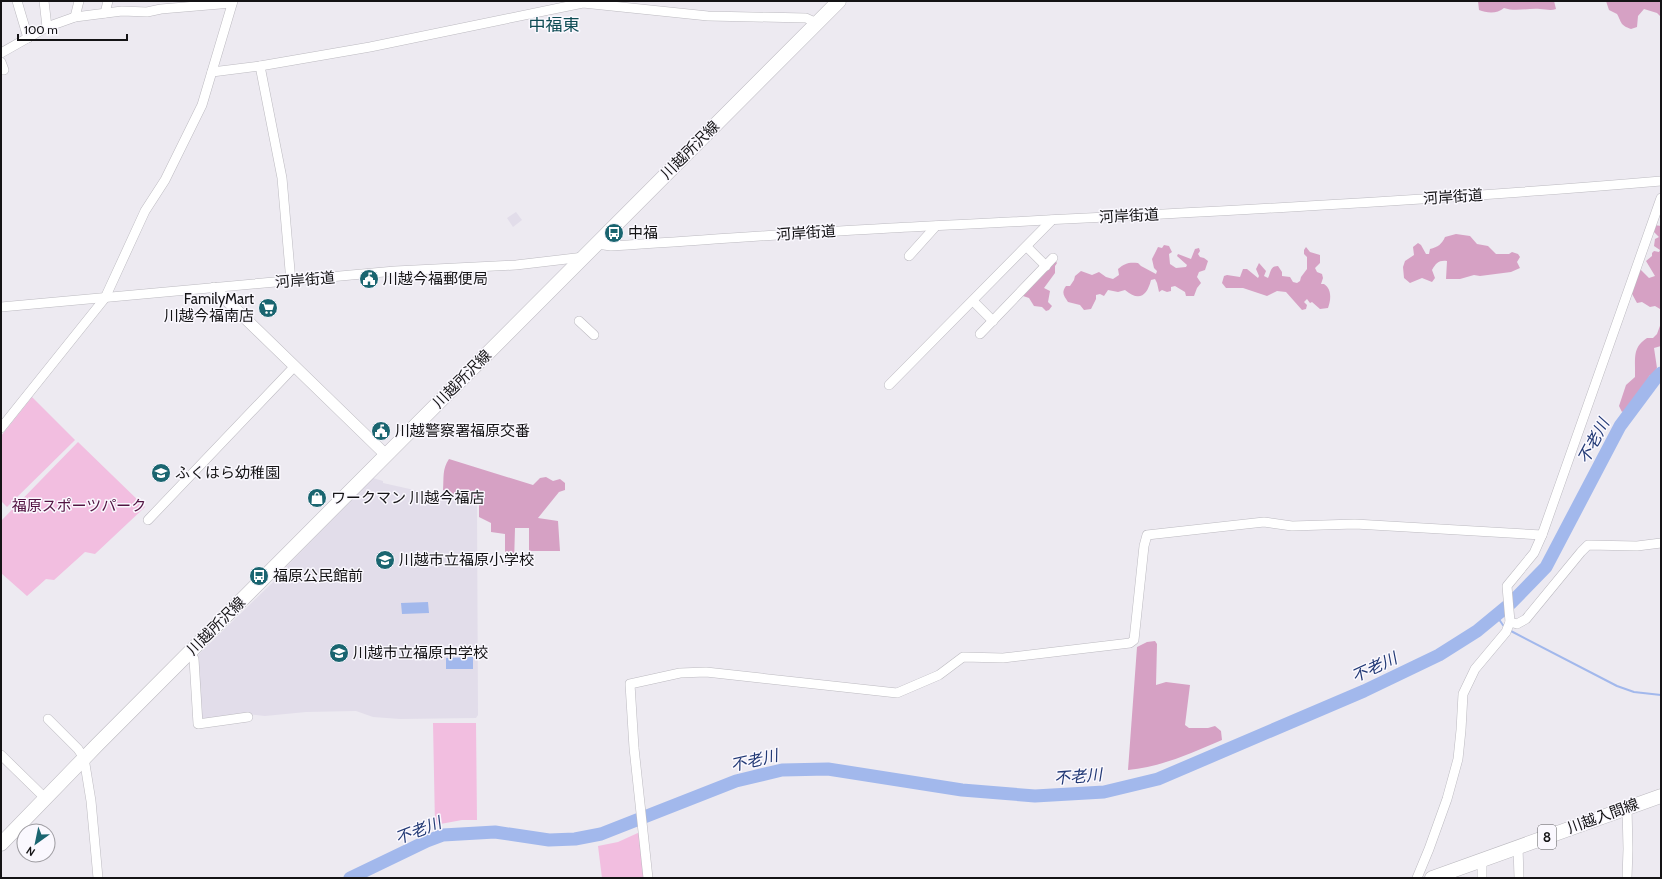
<svg xmlns="http://www.w3.org/2000/svg" width="1662" height="879" viewBox="0 0 1662 879" font-family="Cabin,'Noto Sans JP',sans-serif">
  <rect width="100%" height="100%" fill="#edeaf1"/>
  <g fill="#e2ddea">
    <path d="M 516,212 L 522,220 L 513,227 L 507,218 Z"/>
    <path d="M 373,478 L 383,481 L 383,483 L 477,504 L 478,715 L 476,718 L 400,719 L 373,717 L 356,711 L 306,712 L 265,716 L 248,714 L 203,721 L 200,718 L 197,656 L 271,584 L 277,579 L 276,577 Z"/>
  </g>
  <g fill="#f2bee0">
    <path d="M 32,397 L 75,440 L 7,507 L 1,501 L 1,436 Z"/>
    <path d="M 78,442 L 145,507 L 95,554 L 85,552 L 54,580 L 46,579 L 27,596 L 1,573 L 1,521 Z"/>
    <path d="M 433,723 L 476,723 L 477,820 L 462,820 L 435,825 Z"/>
    <path d="M 640,832 L 645,878 L 602,878 L 598,846 L 618,842 Z"/>
  </g>
  <g fill="#d6a1c4">
    <path d="M 1478,1 L 1554,1 L 1556,9 C 1550,11 1546,9 1540,9 C 1528,8 1515,12 1504,8 C 1497,14 1487,13 1479,10 Z"/>
    <path d="M 1606,1 L 1661,1 L 1661,17 L 1657,13 L 1644,9 L 1638,16 L 1637,27 L 1631,29 C 1620,25 1622,23 1617,14 L 1609,10 Z"/>
    <path d="M 1654,225 L 1661,226 L 1661,316 L 1660,309 L 1655,306 L 1650,307 L 1642,302 L 1637,303 L 1631,292 L 1640,269 L 1649,278 L 1655,276 L 1646,261 L 1652,256 L 1652,253 L 1654,251 L 1659,252 L 1660,250 L 1654,246 L 1655,239 L 1659,237 L 1653,231 Z"/>
    <path d="M 1456,234 L 1470,236 L 1477,244 L 1488,246 L 1496,254 L 1509,254 L 1512,252 L 1518,254 L 1520,257 L 1517,262 L 1520,268 L 1511,272 L 1480,276 L 1474,275 L 1460,279 L 1446,279 L 1447,261 C 1439,260 1436,263 1432,270 L 1435,278 L 1432,282 L 1422,278 L 1410,283 L 1404,278 L 1403,267 L 1405,261 L 1414,255 L 1413,247 L 1418,243 L 1421,245 L 1426,254 L 1429,254 L 1430,249 C 1438,247 1442,244 1445,237 Z"/>
    <path d="M 1164,245 L 1169,246 L 1172,252 L 1169,254 L 1170,264 L 1176,268 L 1186,267 L 1187,265 L 1177,256 L 1178,254 L 1191,259 L 1195,249 L 1199,248 L 1200,251 L 1198,254 L 1200,257 L 1204,258 L 1208,261 L 1205,270 L 1199,272 L 1197,277 L 1201,283 L 1197,288 L 1194,296 L 1186,296 L 1185,292 L 1175,286 L 1171,287 L 1171,291 L 1167,292 L 1162,290 L 1159,292 L 1157,283 L 1155,279 L 1151,280 C 1147,296 1139,302 1125,290 L 1118,292 L 1108,290 L 1104,296 L 1100,294 L 1096,295 L 1096,299 L 1091,309 L 1084,310 L 1080,305 L 1068,302 C 1064,296 1061,293 1066,286 L 1070,286 L 1074,280 L 1075,276 L 1081,271 L 1092,275 L 1099,272 L 1106,277 L 1113,279 L 1119,275 L 1118,269 C 1125,263 1129,262 1138,263 L 1141,266 L 1156,274 L 1157,271 L 1154,268 L 1152,259 L 1158,247 L 1162,248 Z"/>
    <path d="M 1306,247 L 1310,252 L 1320,255 L 1320,263 L 1315,268 L 1317,272 L 1322,274 L 1323,278 L 1321,284 L 1324,284 C 1332,289 1331,300 1328,308 L 1320,309 L 1312,302 L 1310,303 L 1307,299 L 1304,302 L 1307,305 L 1306,309 L 1302,310 L 1286,292 L 1277,291 L 1267,296 L 1243,288 L 1226,288 L 1222,283 L 1224,276 L 1227,275 L 1240,277 L 1243,269 L 1247,269 L 1258,278 L 1259,276 L 1256,269 L 1259,263 L 1266,271 L 1264,276 L 1268,278 C 1271,272 1270,266 1278,266 L 1282,272 L 1282,276 L 1290,277 L 1293,282 L 1297,283 L 1300,281 L 1301,277 L 1307,269 L 1307,257 L 1304,254 L 1304,250 Z"/>
    <path d="M 1054,259 L 1057,263 L 1055,266 L 1055,273 L 1044,288 L 1050,291 L 1048,302 L 1052,306 L 1049,310 L 1046,311 L 1042,307 L 1034,306 L 1029,298 L 1023,296 L 1021,293 Z"/>
    <path d="M 1661,323 L 1661,346 L 1654,348 L 1657,368 L 1653,374 L 1649,376 L 1648,382 L 1651,390 L 1649,393 L 1640,395 L 1637,399 L 1639,404 L 1634,409 L 1630,408 L 1622,412 L 1619,406 L 1626,385 L 1635,377 C 1636,361 1631,348 1647,338 L 1653,338 L 1657,334 Z"/>
    <path d="M 449,459 L 533,485 L 540,478 L 546,477 L 553,481 L 560,479 L 565,483 L 565,490 L 559,492 L 538,518 L 558,521 L 560,551 L 529,551 L 529,528 L 515,528 L 514,564 L 505,564 L 505,534 L 491,532 L 491,523 L 479,517 L 479,502 L 454,497 L 443,490 C 444,478 442,469 449,459 Z"/>
    <path d="M 1155,641 L 1157,644 L 1156,685 L 1166,682 L 1190,685 L 1185,725 L 1189,728 L 1208,728 L 1215,726 L 1221,731 L 1222,740 C 1192,753 1161,767 1128,770 L 1137,647 L 1147,642 Z"/>
  </g>
  <g fill="#a2b8ec">
    <path d="M 428,602 L 429,613 L 402,614 L 401,603 Z"/>
    <path d="M 473,657 L 473,669 L 446,669 L 446,658 Z"/>
  </g>
  <g fill="none" stroke-linecap="round" stroke-linejoin="round">
    <g stroke="#a2b8ec" stroke-width="2">
      <path d="M 1496,615 L 1505,628"/>
      <path d="M 1509,630 L 1617,686 L 1634,692 L 1661,695"/>
    </g>
    <path stroke="#a2b8ec" stroke-width="13" d="M 350,878 L 427,841 L 443,835 L 495,832 L 549,840 L 575,839 L 601,834 L 736,781 L 782,770 L 828,769 L 962,790 L 1035,796 L 1104,792 L 1158,779 L 1364,691 L 1439,655 L 1477,631 L 1511,603 L 1546,567 L 1620,426 L 1655,379 L 1661,373"/>
    <g stroke="#bcbac0" stroke-width="10">
      <g id="minor">
        <path d="M 17,1 L 28,38"/>
        <path d="M 44,1 L 47,27"/>
        <path d="M 105,13 L 108,1"/>
        <path d="M 75,17 L 79,1"/>
        <path d="M 1,53 L 47,27 L 75,17 L 122,11 L 147,12 L 161,9 L 232,3"/>
        <path d="M 1,62 L 4,70 L 1,70"/>
        <path d="M 260,66 L 282,178 L 291,282"/>
        <path d="M 212,72 L 260,66 L 370,47 L 583,3 L 708,16 L 806,18 L 817,23"/>
        <path d="M 597,244 L 611,246 C 704,240 798,233 891,228 C 1148,215 1405,203 1661,181"/>
        <path d="M 1027,247 L 1046,266"/>
        <path d="M 909,256 L 936,226"/>
        <path d="M 973,301 L 993,321"/>
        <path d="M 1,307 L 395,271 L 516,265 L 584,257"/>
        <path d="M 579,321 L 594,335"/>
        <path d="M 980,334 L 1053,258"/>
        <path d="M 889,385 L 1052,220"/>
        <path d="M 1,428 L 105,298 L 145,211 L 165,180 L 202,105 L 233,1"/>
        <path d="M 148,520 L 294,367"/>
        <path d="M 1510,622 L 1517,624 L 1526,619 L 1581,552 L 1588,545 L 1637,546 L 1661,543"/>
        <path d="M 190,653 L 194,659 L 198,724 L 248,717"/>
        <path d="M 48,719 L 78,749 L 84,758 L 91,801 L 98,878"/>
        <path d="M 1,755 L 45,798"/>
        <path d="M 1518,847 L 1519,878"/>
        <path d="M 648,878 L 634,748 L 630,684 L 680,673 L 706,672 L 897,693 L 939,675 L 963,657 L 1003,658 L 1130,643 L 1134,640 L 1144,546 L 1147,535 L 1264,522 L 1292,526 L 1355,524 L 1542,535"/>
        <path d="M 1417,878 L 1429,849 L 1447,799 L 1458,759 L 1461,730 L 1463,694 L 1475,669 L 1506,632 L 1510,622 L 1507,586 L 1534,553 L 1542,535 L 1661,198"/>
        <path d="M 1482,878 L 1482,860"/>
        <path d="M 1627,878 L 1628,849 L 1627,807"/>
      </g>
    </g>
    <g stroke="#bcbac0" stroke-width="12">
      <path id="tertiary" d="M 214,288 L 386,455"/>
    </g>
    <g stroke="#bcbac0" stroke-width="15">
      <g id="primary">
        <path d="M 1,844 L 97,745 L 839,1"/>
        <path d="M 1432,878 L 1661,796"/>
      </g>
    </g>
    <use href="#minor" stroke="#fff" stroke-width="9"/>
    <use href="#tertiary" stroke="#fff" stroke-width="11"/>
    <use href="#primary" stroke="#fff" stroke-width="14"/>
  </g>
  <defs>
    <g id="bus-disc" transform="scale(1)"><circle r="9.5" fill="#1a6570" stroke="#faf8fe"/><path d="M-5-6H5V4H4V6H2V4H-2V6H-4V4H-5ZM-3.5-4V0h7V-4ZM-3.5 1.2v1.5H-2V1.2ZM2 1.2v1.5H3.5V1.2Z" fill="#fff"/></g>
    <g id="civic-disc" transform="scale(1)"><circle r="9.5" fill="#1a6570" stroke="#faf8fe"/><path d="M-.6-6.5H3V-4.5H.6V-3L4-1V1h2V6H-6V1h2V-1L-.6-3ZM-1.2 2.5V6h2.4V2.5Z" fill="#fff"/></g>
    <g id="supermarket-disc" transform="scale(1)"><circle r="9.5" fill="#1a6570" stroke="#faf8fe"/><path d="M-6-5.5h2.5l.6 2H6L4.5 2H-2.5L-4.4-4H-6ZM-1.5 3.2a1.3 1.3 0 1 0 .1 0ZM3 3.2a1.3 1.3 0 1 0 .1 0Z" fill="#fff"/></g>
    <g id="school-disc" transform="scale(1)"><circle r="9.5" fill="#1a6570" stroke="#faf8fe"/><path d="M0-5L7-2L0 1L-7-2ZM-4 1L0 2.5L4 1V4Q0 6-4 4Z" fill="#fff"/></g>
    <g id="shop-disc" transform="scale(1)"><circle r="9.5" fill="#1a6570" stroke="#faf8fe"/><path d="M-5-2.5h2.3a2.7 3.5 0 0 1 5.4 0H5L5.5 6h-11ZM-1.5-2.5h3a1.5 2.3 0 0 0-3 0Z" fill="#fff"/></g>
  </defs>
  <g fill-rule="evenodd">
    <use href="#bus-disc" x="614" y="233"/>
    <use href="#civic-disc" x="369" y="279"/>
    <use href="#supermarket-disc" x="268" y="308"/>
    <use href="#civic-disc" x="381" y="431"/>
    <use href="#school-disc" x="161" y="473"/>
    <use href="#shop-disc" x="317" y="498"/>
    <use href="#school-disc" x="385" y="560"/>
    <use href="#bus-disc" x="259" y="576"/>
    <use href="#school-disc" x="339" y="653"/>
  </g>
  <g text-anchor="middle" stroke-width="3" stroke-linejoin="round" paint-order="stroke">
    <rect fill="#faf8fe" stroke="#59585b" stroke-width="1" x="1538" y="825" width="18" height="24" rx="3"/>
    <g font-size="14" font-weight="bold" fill="#141315">
      <text x="1547" y="842">8</text>
    </g>
    <g font-size="15" fill="#141315" stroke="#faf8fe">
      <text transform="translate(690 150) rotate(-45)" y="5">川越所沢線</text>
      <text transform="translate(1453 197) rotate(-4)" y="5">河岸街道</text>
      <text transform="translate(1129 216) rotate(-3)" y="5">河岸街道</text>
      <text transform="translate(806 233) rotate(-4)" y="5">河岸街道</text>
      <text transform="translate(305 280) rotate(-5)" y="5">河岸街道</text>
      <text transform="translate(462 379) rotate(-45)" y="5">川越所沢線</text>
      <text transform="translate(216 626) rotate(-45)" y="5">川越所沢線</text>
      <text transform="translate(1603 816) rotate(-20)" y="5">川越入間線</text>
    </g>
    <g font-size="15" fill="#141315" stroke="#faf8fe" text-anchor="start">
      <text x="628" y="238">中福</text>
      <text x="383" y="284">川越今福郵便局</text>
      <text x="254" y="304" text-anchor="end">FamilyMart<tspan x="254" dy="17">川越今福南店</tspan></text>
      <text x="395" y="436">川越警察署福原交番</text>
      <text x="175" y="478">ふくはら幼稚園</text>
      <text x="331" y="503">ワークマン 川越今福店</text>
      <text x="399" y="565">川越市立福原小学校</text>
      <text x="273" y="581">福原公民館前</text>
      <text x="353" y="658">川越市立福原中学校</text>
    </g>
    <g font-size="15" fill="#521442" stroke="#faf8fe">
      <text x="79" y="511">福原スポーツパーク</text>
    </g>
    <g font-size="16" font-style="italic" fill="#223975" stroke="#faf8fe">
      <text transform="translate(1593 441) rotate(-62)" y="6">不老川</text>
      <text transform="translate(1374 667) rotate(-25)" y="6">不老川</text>
      <text transform="translate(754 760) rotate(-13)" y="6">不老川</text>
      <text transform="translate(1078 776) rotate(-5)" y="6">不老川</text>
      <text transform="translate(418 830) rotate(-21)" y="6">不老川</text>
    </g>
    <g font-size="17" fill="#0e4b54" stroke="#faf8fe">
      <text x="554" y="31">中福東</text>
    </g>
  </g>
  <rect width="1662" height="879" fill="none" stroke="#141315" stroke-width="4"/>
  <g transform="translate(36 843) rotate(213)"><circle r="19" fill="#faf8fe" stroke="#9e9ca1"/>
  <path d="M0-3L7 15L0 10L-7 15Z" fill="#1a6570"/>
  <text y="-6" font-size="11" font-weight="bold" text-anchor="middle" fill="#141315">N</text>
  </g>
  <path d="M18 34v6h109v-6" fill="none" stroke="#141315" stroke-width="2"/>
  <text x="24" y="34" font-size="12" fill="#141315" stroke="#faf8fe" stroke-width="3" paint-order="stroke">100 m</text>
</svg>
